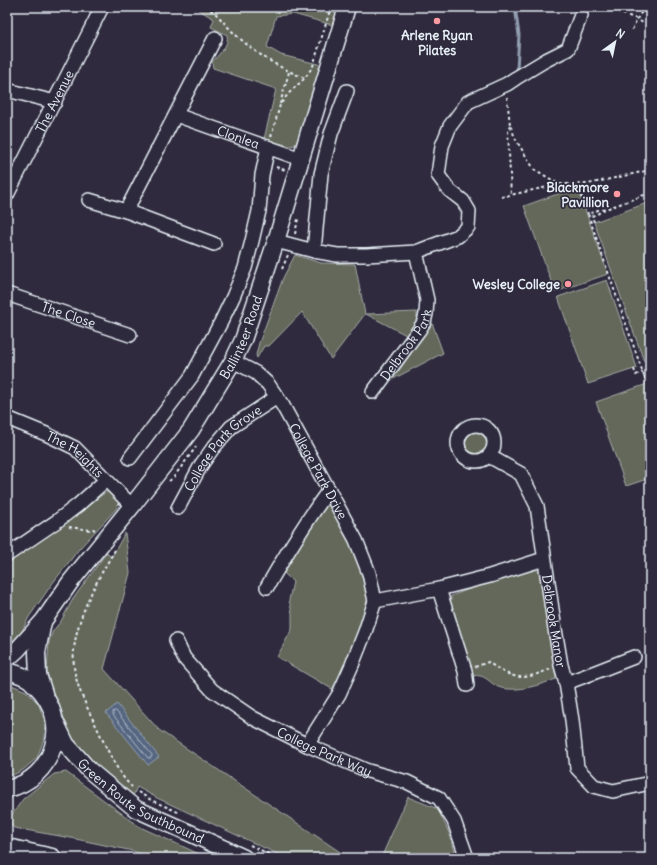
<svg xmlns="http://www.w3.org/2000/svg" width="657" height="865" viewBox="0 0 657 865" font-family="Delius,sans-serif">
  <rect width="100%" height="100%" fill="#2f2a3d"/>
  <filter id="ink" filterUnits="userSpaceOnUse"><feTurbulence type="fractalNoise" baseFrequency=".025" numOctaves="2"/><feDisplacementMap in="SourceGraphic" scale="8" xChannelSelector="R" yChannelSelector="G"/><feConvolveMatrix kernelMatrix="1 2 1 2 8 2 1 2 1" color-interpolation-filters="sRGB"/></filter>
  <g filter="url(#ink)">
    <g fill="#64685a" stroke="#a6aca9">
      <path d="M 194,7 L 339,7 L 333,25 L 293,14 L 276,16 L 267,47 L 281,55 L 322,65 L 298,140 L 295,145 L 290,146 L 264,139 L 276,89 L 213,68 L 212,62 C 218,55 230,45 227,35 L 211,27 L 214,19 Z"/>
      <path d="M 577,187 L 608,274 L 555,292 L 524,206 Z"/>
      <path d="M 650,202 L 650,359 L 644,361 L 594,222 Z"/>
      <path d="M 295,255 L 321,263 L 355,264 L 365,314 L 331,359 L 302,312 L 269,346 L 264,346 L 257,358 L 256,355 L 259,343 L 279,289 L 283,278 Z"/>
      <path d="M 607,280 L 637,368 L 588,384 L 558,297 Z"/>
      <path d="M 417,312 L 417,322 L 408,336 L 366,314 Z"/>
      <path d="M 431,320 L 443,353 L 393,379 L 422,337 Z"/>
      <path d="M 650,383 L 650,478 L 626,486 L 596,402 Z"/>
      <circle cx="476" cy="443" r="15"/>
      <path d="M 106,492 L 113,493 L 119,501 L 117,508 L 79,549 L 52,584 L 29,617 L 16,643 L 7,651 L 7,561 L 63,524 Z"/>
      <path d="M 329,504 L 334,506 L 355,552 L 370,602 L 342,672 L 332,689 L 277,657 L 292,629 L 292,613 L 289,600 L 293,582 L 284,573 L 304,535 L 323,507 Z"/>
      <path d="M 125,533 L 130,573 L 104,669 L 159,730 L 349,858 L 286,858 L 157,798 L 137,787 L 133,796 L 92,765 L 73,741 L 58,702 L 51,690 L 47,672 L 49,641 L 53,631 L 61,621 L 73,599 L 107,552 L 111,558 Z"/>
      <path d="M 535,569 L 541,574 L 556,679 C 539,685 520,692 501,688 C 490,685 486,673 473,676 L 450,612 L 451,596 L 480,585 Z"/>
      <path d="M 7,683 L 26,691 L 38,703 L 45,721 L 44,739 L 37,758 L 23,770 L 7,778 Z"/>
      <path d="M 66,772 L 140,827 L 208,858 L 153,858 L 133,851 L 71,838 L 14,828 L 8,820 L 23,799 L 54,774 Z"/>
      <path d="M 408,797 L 438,809 L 450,835 L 457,858 L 381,858 Z"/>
    </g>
    <path fill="#576681" stroke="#919eb1" d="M 117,704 L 159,757 L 148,765 L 106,713 Z"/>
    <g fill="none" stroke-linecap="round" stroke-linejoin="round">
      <path stroke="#aeb9c8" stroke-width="1" d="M 116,711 L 152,755 L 152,756 L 151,758 L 148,758 L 113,715 L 113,712 Z"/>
      <path stroke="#919eb1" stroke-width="3" d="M 515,7 L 519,35 L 517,69"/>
      <g stroke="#e8f1f8" stroke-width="16">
        <g id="minor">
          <path d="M 7,90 L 55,102"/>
          <path id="s1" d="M 176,115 L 301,159"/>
          <path id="s2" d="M 7,195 L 102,7"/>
          <path d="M 89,200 L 126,211 L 214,244"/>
          <path d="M 126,211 L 215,38"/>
          <path d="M 276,241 L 314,251 L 337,255 L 367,255 L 416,252 L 458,236 L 468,227 L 469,211 L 463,201 L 449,190 L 438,175 L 442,146 L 450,126 L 468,102 L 507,84 L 516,78 L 546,60 L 568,49 L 581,15"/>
          <path d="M 314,251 L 321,174 L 331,134 L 347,91"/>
          <path id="s3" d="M 7,294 L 130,335"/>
          <path id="s4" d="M 233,361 L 256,373 L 268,384 L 283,406 L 356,540 L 369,573 L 375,601 L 365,632 L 352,665 L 339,694 L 307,745"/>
          <path id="s5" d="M 373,392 L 419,330 L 424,322 L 426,314 L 427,300 L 416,252"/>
          <path id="s6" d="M 7,418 L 46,434 L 75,448 L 132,506"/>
          <circle cx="476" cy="443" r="18"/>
          <path id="s7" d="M 489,456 L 521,474 L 537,506 L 554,623 L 561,665 L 566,683 L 572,720 L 577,768 L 594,786 L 613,791 L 650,783"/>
          <path d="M 130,458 L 192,376 L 221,322 L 233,297 L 245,268 L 252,241 L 259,211 L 262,175 L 268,147"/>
          <path id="s8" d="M 178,508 L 201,465 L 213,448 L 231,427 L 277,397"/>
          <path d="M 7,555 L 57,521 L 78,505 L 106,480"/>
          <path d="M 267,587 C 286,554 306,521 329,490"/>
          <path d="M 439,589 L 465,671 L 467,685"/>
          <path d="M 375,601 L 439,589 L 490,576 L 544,559"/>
          <path id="s9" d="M 176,641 L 184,658 L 212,690 L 253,718 L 307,745 L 368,771 L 407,782 L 439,798 L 454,821 L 467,858"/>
          <path d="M 566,683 L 593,673 L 634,657"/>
        </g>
      </g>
      <g stroke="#e8f1f8" stroke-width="19">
        <g id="major">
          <path d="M 43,622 L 37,652 L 38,675 L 44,693"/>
          <path id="s10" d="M 7,659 L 18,649 L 44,620 L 71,581 L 132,506 L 191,430 L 233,361 L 243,340 L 276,241 L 347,7"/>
          <path d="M 7,671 C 15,673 23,675 30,680 C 32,682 34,684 36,686 C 72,720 55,779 7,789"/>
          <path id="s11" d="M 56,723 L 66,744 L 89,770 L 136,809 L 192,834 L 244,858"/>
        </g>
      </g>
      <g stroke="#e8f1f8" stroke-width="21">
        <path id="highway" d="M 7,848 L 52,858"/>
      </g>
      <g stroke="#e8f1f8" stroke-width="2" stroke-dasharray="3 3" stroke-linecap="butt">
        <path d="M 205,7 C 209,9 213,11 216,14 C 223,21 229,29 237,36 C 258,55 279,68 305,78"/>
        <path d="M 603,7 L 604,7"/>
        <path d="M 606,7 L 607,8 L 637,19 L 632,30"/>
        <path d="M 645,7 L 637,19 L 650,28"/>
        <path d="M 507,97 L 510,125 L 516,140 L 534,169 L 552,180 L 559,184"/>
        <path d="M 280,104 L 289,72"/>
        <path d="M 510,125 L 508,130 L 511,196"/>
        <path d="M 271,137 L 280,105 L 288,94 L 305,78 L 313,66 L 331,7"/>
        <path d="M 276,167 L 285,170"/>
        <path d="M 566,184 L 567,191"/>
        <path d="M 650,193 L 603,210 L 598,210 L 588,214 L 644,376 L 650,374"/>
        <path d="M 501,197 L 561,184 L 588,184 L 637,173 L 650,170"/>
        <path d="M 580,197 L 582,197 L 588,214"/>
        <path d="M 594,222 L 592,216 L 599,213 L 598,210"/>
        <path d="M 295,234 L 298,219"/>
        <path d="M 282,269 L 288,255"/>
        <path d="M 634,369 L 636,375 L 643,372"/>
        <path d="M 644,376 L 647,384"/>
        <path d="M 169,481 L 173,478 L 196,447"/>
        <path d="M 69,527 L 90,530 L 93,529 L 95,530"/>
        <path d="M 115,550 C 94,585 65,636 76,678 C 81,697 91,715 99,732 C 107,749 118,774 132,787"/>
        <path d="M 475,667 L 488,662 C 498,669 508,676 520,677 C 528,678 543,672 551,669"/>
        <path d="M 138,792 L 151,800 L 180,813"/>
        <path d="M 250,845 L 277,858"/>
      </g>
      <use href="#minor" stroke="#2f2a3d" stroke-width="13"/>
      <use href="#major" stroke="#2f2a3d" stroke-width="16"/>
      <use href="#highway" stroke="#2f2a3d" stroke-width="18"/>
    </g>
  </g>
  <g fill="#ff9aa2" stroke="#2f2a3d" stroke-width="1.5">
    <circle cx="437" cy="21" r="4"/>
    <circle cx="617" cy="194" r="4"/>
    <circle cx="568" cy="284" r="4"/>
  </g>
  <g text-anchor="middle" stroke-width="3.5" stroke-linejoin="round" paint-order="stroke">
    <g font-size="13" font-weight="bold" fill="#e8f1f8" stroke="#2f2a3d" text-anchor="end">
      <text x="437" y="40" text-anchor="middle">Arlene Ryan<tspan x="437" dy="15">Pilates</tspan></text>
      <text x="609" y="192">Blackmore<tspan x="609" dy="15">Pavillion</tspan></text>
      <text x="560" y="289">Wesley College</text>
    </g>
    <g font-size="13" fill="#e8f1f8" stroke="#2f2a3d">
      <text dy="5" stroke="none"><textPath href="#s2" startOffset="105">The Avenue</textPath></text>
      <text dy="5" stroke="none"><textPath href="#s1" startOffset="66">Clonlea</textPath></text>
      <text dy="5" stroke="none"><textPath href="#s3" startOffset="65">The Close</textPath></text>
      <text dy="5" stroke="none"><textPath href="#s10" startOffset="400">Ballinteer Road</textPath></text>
      <text dy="5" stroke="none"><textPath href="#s5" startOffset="58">Delbrook Park</textPath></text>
      <text dy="5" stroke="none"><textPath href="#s8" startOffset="76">College Park Grove</textPath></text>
      <text dy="5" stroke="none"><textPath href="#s6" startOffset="78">The Heights</textPath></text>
      <text dy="5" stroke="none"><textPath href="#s4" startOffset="143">College Park Drive</textPath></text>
      <text dy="5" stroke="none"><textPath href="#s7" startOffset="189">Delbrook Manor</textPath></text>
      <text dy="5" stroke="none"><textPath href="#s9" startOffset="190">College Park Way</textPath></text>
      <text dy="5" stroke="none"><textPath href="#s11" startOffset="119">Green Route Southbound</textPath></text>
    </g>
  </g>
  <rect width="657" height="865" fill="none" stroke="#2f2a3d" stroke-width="24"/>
  <rect x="12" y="12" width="633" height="841" fill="none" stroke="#e8f1f8" stroke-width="1.5" filter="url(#ink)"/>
  <g transform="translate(615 42) rotate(33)" stroke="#2f2a3d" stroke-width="3" paint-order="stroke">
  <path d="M0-3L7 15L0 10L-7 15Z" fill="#e8f1f8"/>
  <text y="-6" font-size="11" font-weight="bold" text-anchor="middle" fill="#e8f1f8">N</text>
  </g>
</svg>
